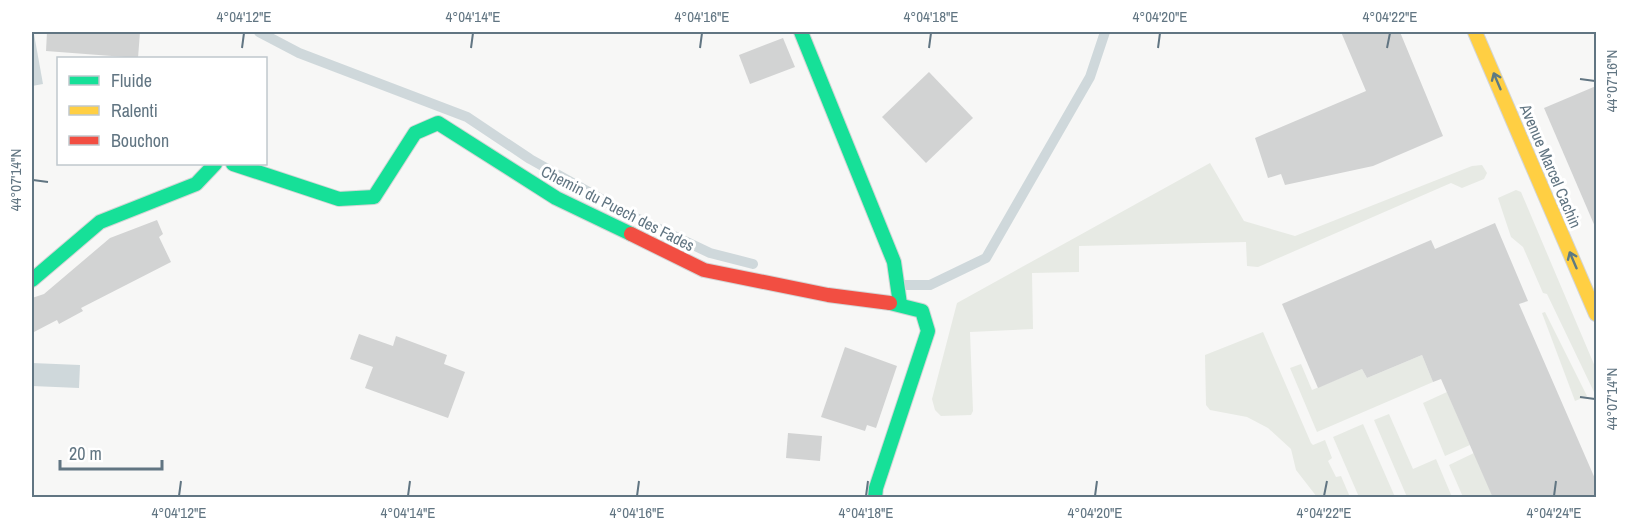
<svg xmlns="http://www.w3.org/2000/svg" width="1628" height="529" viewBox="0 0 1628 529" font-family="'Archivo Narrow',sans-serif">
  <rect width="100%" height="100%" fill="#f7f7f6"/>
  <g fill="#e7eae4">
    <path d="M 1210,163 L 1244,221 L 1295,236 L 1472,166 L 1482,165 L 1487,173 L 1484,179 L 1462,188 L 1451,183 L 1258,267 L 1247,266 L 1246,242 L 1079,246 L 1079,272 L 1032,273 L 1033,329 L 970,332 L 973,411 L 971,415 L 941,416 L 935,410 L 932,399 L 957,303 Z"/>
    <path d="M 1516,190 L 1521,192 L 1596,369 L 1596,391 L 1594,392 L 1547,294 L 1543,293 L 1523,247 L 1511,237 L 1498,198 Z"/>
    <path d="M 1545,312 L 1587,396 L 1575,401 L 1542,313 Z"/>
    <path d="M 1263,332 L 1311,443 L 1313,445 L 1325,440 L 1332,458 L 1328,461 L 1336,477 L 1341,476 L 1350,497 L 1317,497 L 1296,470 L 1291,449 L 1268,428 L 1247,417 L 1210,410 L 1206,405 L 1205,355 Z"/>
    <path d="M 1422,355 L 1433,382 L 1317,432 L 1290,368 L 1301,364 L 1312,390 L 1362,369 L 1367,378 Z"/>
    <path d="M 1447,392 L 1470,445 L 1445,456 L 1423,403 Z"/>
    <path d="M 1389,414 L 1413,469 L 1436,459 L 1452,497 L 1407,497 L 1374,420 Z"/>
    <path d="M 1363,424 L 1395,497 L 1359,497 L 1333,437 Z"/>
    <path d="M 1474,453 L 1493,497 L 1463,497 L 1449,465 Z"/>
  </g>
  <g fill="#cfd8db">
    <path d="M 32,34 L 34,34 L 43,84 L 32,86 Z"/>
    <path d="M 32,363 L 80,365 L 79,388 L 32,386 Z"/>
  </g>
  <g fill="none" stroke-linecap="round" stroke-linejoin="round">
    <g stroke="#cfd8db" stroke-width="10">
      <path d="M 259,32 L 299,53 L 467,117 L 530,159 L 630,215 L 710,253 L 753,264"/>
      <path d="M 902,285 L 930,285 L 986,258 L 1090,77 L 1105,32"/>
    </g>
  </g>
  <g fill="#d2d3d3">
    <path d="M 47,32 L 140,32 L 138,58 L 46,51 Z"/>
    <path d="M 1341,32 L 1400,32 L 1443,136 L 1373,166 L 1285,185 L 1281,174 L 1268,178 L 1255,138 L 1366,91 Z"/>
    <path d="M 783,38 L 795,67 L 750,84 L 739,55 Z"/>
    <path d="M 929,72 L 973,118 L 926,163 L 882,117 Z"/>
    <path d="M 1596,86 L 1596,229 L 1544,108 Z"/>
    <path d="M 157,220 L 163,234 L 159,237 L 171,262 L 81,308 L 83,311 L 59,324 L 57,320 L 32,333 L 32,298 L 44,294 L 110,238 Z"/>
    <path d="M 1495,223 L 1528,301 L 1519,304 L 1596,481 L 1596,498 L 1493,498 L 1441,379 L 1433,382 L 1422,355 L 1367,378 L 1362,369 L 1318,388 L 1282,304 L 1431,240 L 1435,249 Z"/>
    <path d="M 359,334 L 393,346 L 396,336 L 447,355 L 444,364 L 465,372 L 448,418 L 365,388 L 373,367 L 350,359 Z"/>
    <path d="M 845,347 L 897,366 L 876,428 L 867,425 L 865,431 L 821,417 Z"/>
    <path d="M 788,433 L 822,436 L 820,461 L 786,458 Z"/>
  </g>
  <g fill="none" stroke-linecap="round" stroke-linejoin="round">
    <g stroke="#d3d5d5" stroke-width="16">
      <g id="fast">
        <path d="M 801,32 L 894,262 L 900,304"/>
        <path d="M 233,164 L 339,199 L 374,197 L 415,133 L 438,123 L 556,198 L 631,234"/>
        <path d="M 32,280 L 100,222 L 196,184 L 215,164"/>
        <path d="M 875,498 L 876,488 L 928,331 L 922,311 L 890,303"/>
      </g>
    </g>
    <g stroke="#d3d5d5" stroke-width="16">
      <path id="slow" d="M 1475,32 L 1596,314"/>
    </g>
    <g stroke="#d3d5d5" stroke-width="16">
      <path id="jam" d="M 631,234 L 704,270 L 828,295 L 890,303"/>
    </g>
    <use href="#fast" stroke="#16e098" stroke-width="14"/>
    <use href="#slow" stroke="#ffcf43" stroke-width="14"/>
    <use href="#jam" stroke="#f24e42" stroke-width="14"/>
  </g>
  <defs><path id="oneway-shaft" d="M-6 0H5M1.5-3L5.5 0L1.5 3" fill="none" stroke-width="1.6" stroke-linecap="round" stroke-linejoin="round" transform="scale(1.5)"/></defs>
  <g stroke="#5d7a83">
    <use href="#oneway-shaft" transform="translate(1497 81) rotate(-113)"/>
    <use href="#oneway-shaft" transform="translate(1573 260) rotate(-113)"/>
  </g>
  <path fill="none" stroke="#617582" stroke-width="2" d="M 242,48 L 244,33M 471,48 L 473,33M 700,48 L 702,33M 929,48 L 931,33M 1158,48 L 1160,33M 1387,48 L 1390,33M 1580,79 L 1595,81M 33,180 L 48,182M 1580,397 L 1595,399M 179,496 L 181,481M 408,496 L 410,481M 637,496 L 639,481M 866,496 L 868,481M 1095,496 L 1097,481M 1324,496 L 1327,481M 1554,496 L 1556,481"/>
  <g text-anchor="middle" stroke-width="6" stroke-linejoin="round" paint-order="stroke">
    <g font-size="16" fill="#617582" stroke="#fff">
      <text transform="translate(1551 166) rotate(67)" y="6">Avenue Marcel Cachin</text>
      <text transform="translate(618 208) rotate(27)" y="6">Chemin du Puech des Fades</text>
    </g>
  </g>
  <rect width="1628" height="529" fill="none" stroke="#ffffff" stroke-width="66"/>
  <rect x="57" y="57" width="210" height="108" fill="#ffffff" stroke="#c0c8cd" stroke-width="1.5"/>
  <rect x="69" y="76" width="30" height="9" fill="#16e098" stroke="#c0c8cd" stroke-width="1.5"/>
  <text x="111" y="87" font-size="18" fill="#617582">Fluide</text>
  <rect x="69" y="106" width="30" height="9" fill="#ffcf43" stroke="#c0c8cd" stroke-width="1.5"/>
  <text x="111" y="117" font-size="18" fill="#617582">Ralenti</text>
  <rect x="69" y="136" width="30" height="9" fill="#f24e42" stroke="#c0c8cd" stroke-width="1.5"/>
  <text x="111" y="147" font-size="18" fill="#617582">Bouchon</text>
  <path d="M60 460v9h102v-9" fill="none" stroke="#617582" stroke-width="3"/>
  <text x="69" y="460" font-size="18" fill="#617582" stroke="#ffffff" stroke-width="4.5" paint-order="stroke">20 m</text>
  <rect x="33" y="33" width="1562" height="463" fill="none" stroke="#617582" stroke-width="2"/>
  <g font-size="15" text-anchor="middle" fill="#617582">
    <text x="244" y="22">4°04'12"E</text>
    <text x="473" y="22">4°04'14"E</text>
    <text x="702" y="22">4°04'16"E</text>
    <text x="931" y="22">4°04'18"E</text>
    <text x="1160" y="22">4°04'20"E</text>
    <text x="1390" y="22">4°04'22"E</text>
    <text transform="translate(1612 81) rotate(-90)" y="5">44°07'16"N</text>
    <text transform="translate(16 180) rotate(-90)" y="5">44°07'14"N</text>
    <text transform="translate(1612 399) rotate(-90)" y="5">44°07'14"N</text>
    <text x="179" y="518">4°04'12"E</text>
    <text x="408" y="518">4°04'14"E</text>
    <text x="637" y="518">4°04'16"E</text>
    <text x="866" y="518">4°04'18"E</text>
    <text x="1095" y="518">4°04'20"E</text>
    <text x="1324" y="518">4°04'22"E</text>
    <text x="1554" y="518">4°04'24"E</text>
  </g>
</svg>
